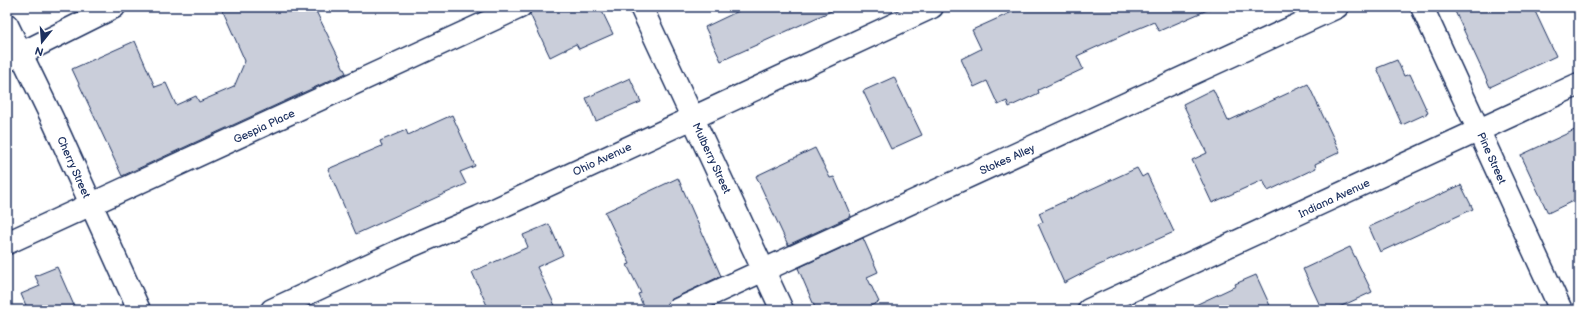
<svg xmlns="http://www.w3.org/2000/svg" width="1586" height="317" viewBox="0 0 1586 317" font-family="'Balsamiq Sans',sans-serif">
  <rect width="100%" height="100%" fill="#fff"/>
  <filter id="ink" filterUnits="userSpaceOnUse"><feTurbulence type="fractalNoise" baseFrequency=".025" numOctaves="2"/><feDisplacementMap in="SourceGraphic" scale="8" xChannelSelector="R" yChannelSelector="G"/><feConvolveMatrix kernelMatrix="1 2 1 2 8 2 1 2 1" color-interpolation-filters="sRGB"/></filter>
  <g filter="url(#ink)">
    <g fill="#caceda" stroke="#1b2f5e">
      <path d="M 221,7 L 314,7 L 346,73 L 122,176 L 72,69 L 135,41 L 155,87 L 166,83 L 176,105 L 196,96 L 199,102 L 234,87 L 245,61 Z"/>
      <path d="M 532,7 L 600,7 L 613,34 L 579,49 L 576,44 L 550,57 L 530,14 Z"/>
      <path d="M 747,7 L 840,7 L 721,61 L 705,27 Z"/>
      <path d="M 1023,7 L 1214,7 L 1159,31 L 1154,22 L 1125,34 L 1077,56 L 1083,69 L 1038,90 L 1039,93 L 1009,107 L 1007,101 L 998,105 L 987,81 L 974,87 L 961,59 L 981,49 L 972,30 Z"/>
      <path d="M 1453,7 L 1533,7 L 1556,56 L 1490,87 Z"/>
      <path d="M 1397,60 L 1404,76 L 1410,74 L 1428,113 L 1402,125 L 1377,68 Z"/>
      <path d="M 894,77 L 922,135 L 891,149 L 863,91 Z"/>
      <path d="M 630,78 L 641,102 L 596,121 L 586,98 Z"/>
      <path d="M 1308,84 L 1340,152 L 1315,164 L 1316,168 L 1268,191 L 1263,180 L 1212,203 L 1192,160 L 1207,153 L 1183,104 L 1213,89 L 1228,121 Z"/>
      <path d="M 452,115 L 475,166 L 460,172 L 466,184 L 356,234 L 328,169 L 382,146 L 380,141 L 406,130 L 408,135 Z"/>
      <path d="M 1579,128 L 1579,198 L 1548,213 L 1521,155 Z"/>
      <path d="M 815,148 L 830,178 L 834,177 L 851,216 L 788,245 L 756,176 Z"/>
      <path d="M 1137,168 L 1142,177 L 1147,174 L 1174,232 L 1097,266 L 1064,283 L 1038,224 L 1043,222 L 1039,213 Z"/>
      <path d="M 678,178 L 721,276 L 672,299 L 667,303 L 665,310 L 645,310 L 638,294 L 641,293 L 627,265 L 630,264 L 605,212 Z"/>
      <path d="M 1461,185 L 1473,209 L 1380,252 L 1369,227 Z"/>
      <path d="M 549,224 L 563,255 L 537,267 L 557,310 L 489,310 L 472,272 L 528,247 L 523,235 Z"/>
      <path d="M 863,238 L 878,272 L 867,277 L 879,302 L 861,310 L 816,310 L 798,268 Z"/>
      <path d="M 1350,247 L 1372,292 L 1333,310 L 1322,310 L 1303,269 Z"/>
      <path d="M 57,267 L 76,310 L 28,310 L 21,294 L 40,286 L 35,276 Z"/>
      <path d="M 1256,275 L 1272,310 L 1185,310 L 1236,286 L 1235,284 Z"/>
    </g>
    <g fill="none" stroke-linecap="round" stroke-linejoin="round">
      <g stroke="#1b2f5e" stroke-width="25">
        <g id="minor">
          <path d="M 641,7 L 782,310"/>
          <path d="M 1422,7 L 1561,310"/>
          <path d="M 7,25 L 52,118 L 139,310"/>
          <path d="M 8,60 L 114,7"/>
          <path d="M 7,243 L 520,7"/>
          <path d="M 272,310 L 399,251 L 479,217 L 932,7"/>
          <path d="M 677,310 L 1337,7"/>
          <path d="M 1089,310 L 1579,84"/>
        </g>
      </g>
      <use href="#minor" stroke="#fff" stroke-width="22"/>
    </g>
  </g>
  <g text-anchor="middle" stroke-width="3" stroke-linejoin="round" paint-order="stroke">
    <g font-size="11" fill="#1b2f5e" stroke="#fff">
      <text transform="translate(264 126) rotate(-25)" y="4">Gespia Place</text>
      <text transform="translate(712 158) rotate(65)" y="4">Mulberry Street</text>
      <text transform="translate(1492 158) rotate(66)" y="4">Pine Street</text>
      <text transform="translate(602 159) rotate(-25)" y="4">Ohio Avenue</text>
      <text transform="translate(1007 159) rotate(-24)" y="4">Stokes Alley</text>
      <text transform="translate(74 167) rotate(66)" y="4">Cherry Street</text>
      <text transform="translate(1334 198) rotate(-25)" y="4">Indiana Avenue</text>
    </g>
  </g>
  <rect width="1586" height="317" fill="none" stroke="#fff" stroke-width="24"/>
  <rect x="12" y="12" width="1562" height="293" fill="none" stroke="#1b2f5e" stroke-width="1.5" filter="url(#ink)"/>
  <g transform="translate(42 42) rotate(197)" stroke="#ffffff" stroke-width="3" paint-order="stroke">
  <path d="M0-3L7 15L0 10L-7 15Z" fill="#1b2f5e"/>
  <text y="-6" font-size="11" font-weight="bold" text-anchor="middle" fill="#1b2f5e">N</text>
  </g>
</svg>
